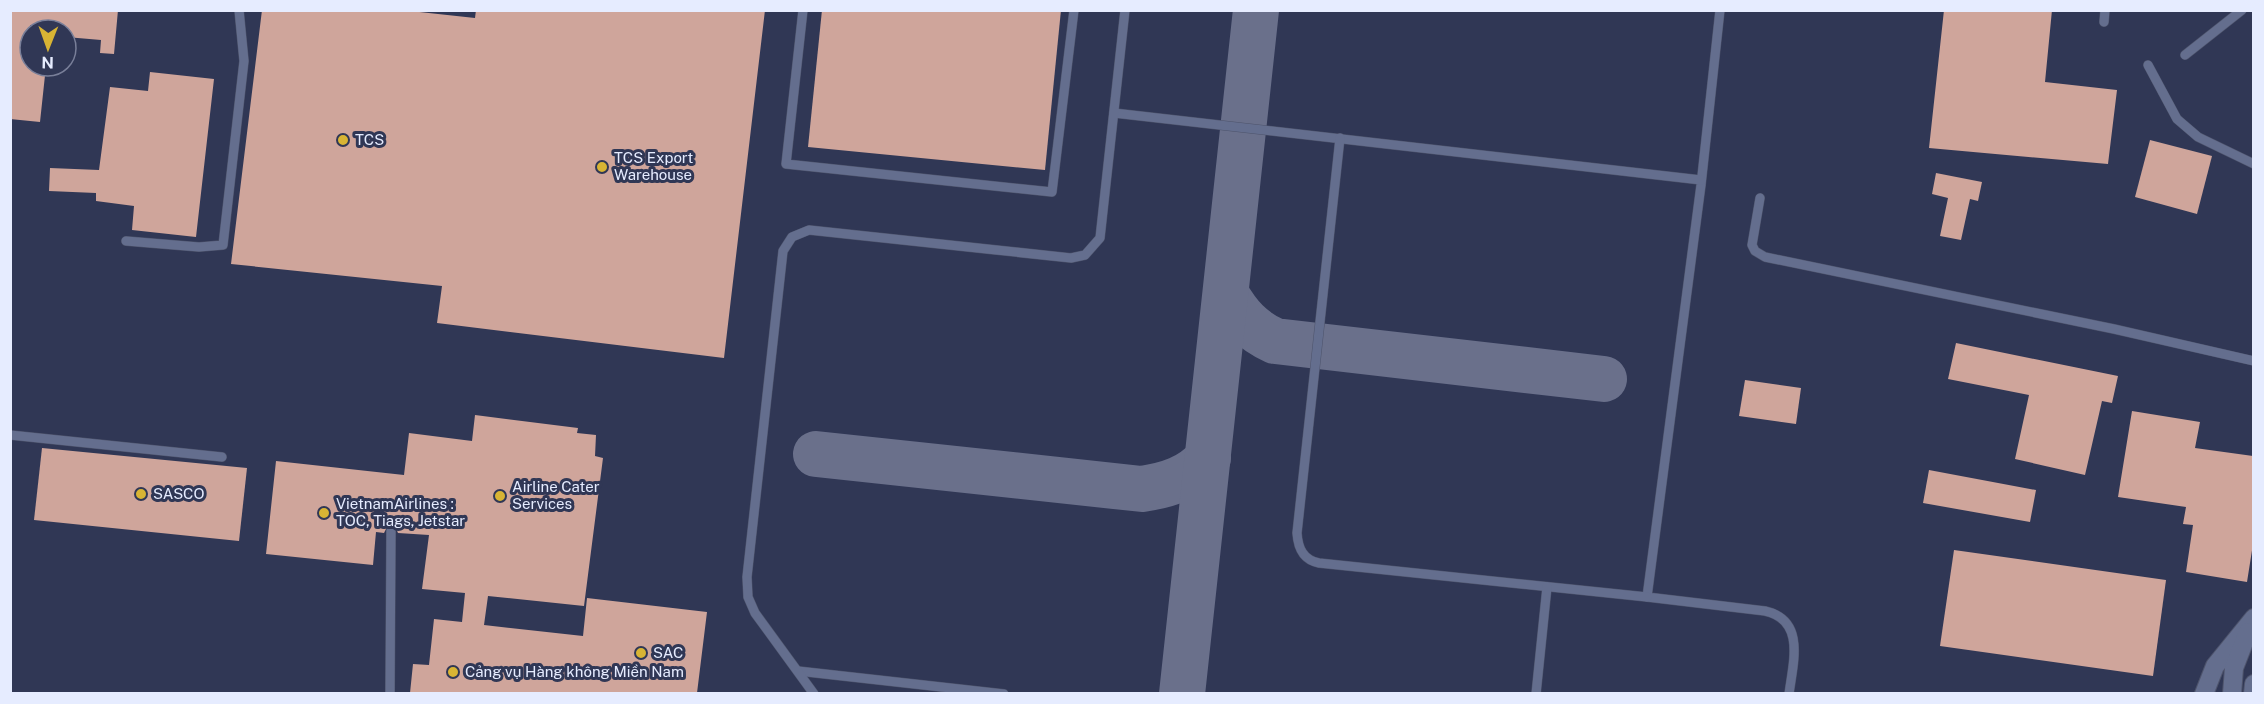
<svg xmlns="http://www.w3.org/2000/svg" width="2264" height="704" viewBox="0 0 2264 704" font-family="'Public Sans',sans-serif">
  <rect width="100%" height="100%" fill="#303755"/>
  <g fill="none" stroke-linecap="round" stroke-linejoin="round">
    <g stroke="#6a708b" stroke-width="46">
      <path d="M 1226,294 C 1239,316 1251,330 1275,341 L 1604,379"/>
      <path d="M 816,454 L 1142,489 C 1168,485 1191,478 1208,458"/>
      <path d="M 1182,694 L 1256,10"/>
    </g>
  </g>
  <g fill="#cfa59b">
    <path d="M 10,10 L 118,10 L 114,54 L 100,53 L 101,40 L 66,37 L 66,30 L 30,25 L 30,66 L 46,66 L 40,122 L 10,119 Z"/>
    <path d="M 262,10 L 401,10 L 475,18 L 476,10 L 765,10 L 724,358 L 437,323 L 442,286 L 231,264 Z"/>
    <path d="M 822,10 L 1061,10 L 1045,170 L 808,147 Z"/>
    <path d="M 1944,10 L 2052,10 L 2045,82 L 2117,90 L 2108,164 L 1929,148 Z"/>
    <path d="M 150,72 L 214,79 L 196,237 L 132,230 L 134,206 L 96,201 L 96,193 L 49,191 L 50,168 L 99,170 L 110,87 L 148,91 Z"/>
    <path d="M 2150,140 L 2212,156 L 2197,214 L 2135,197 Z"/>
    <path d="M 1936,173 L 1982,182 L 1978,201 L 1970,199 L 1961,240 L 1940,236 L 1948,198 L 1932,194 Z"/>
    <path d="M 1956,343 L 2118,376 L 2112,403 L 2102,401 L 2085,475 L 2015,459 L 2029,395 L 1948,379 Z"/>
    <path d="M 1745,380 L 1801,388 L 1796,424 L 1739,416 Z"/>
    <path d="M 2132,411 L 2200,422 L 2195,448 L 2253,456 L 2253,544 L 2247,582 L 2186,572 L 2193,525 L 2183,524 L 2186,507 L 2118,497 Z"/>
    <path d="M 475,415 L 578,428 L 577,433 L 596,435 L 595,456 L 603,458 L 584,606 L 488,596 L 484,625 L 583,636 L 587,598 L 707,612 L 697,693 L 410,693 L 413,664 L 429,665 L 434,619 L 462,622 L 465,593 L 422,589 L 429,535 L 398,533 L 395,526 L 388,525 L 384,533 L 376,532 L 373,565 L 266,554 L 276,461 L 404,475 L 409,433 L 472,441 Z"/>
    <path d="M 42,448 L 247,468 L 239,541 L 34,520 Z"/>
    <path d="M 1929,470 L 2036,490 L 2030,522 L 1923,503 Z"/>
    <path d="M 1954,550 L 2166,580 L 2153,676 L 1940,646 Z"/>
  </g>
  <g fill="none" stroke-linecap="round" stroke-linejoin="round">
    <g stroke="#4e546c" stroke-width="10">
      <g id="lane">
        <path d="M 803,10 L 786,164 L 1052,192 L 1074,10"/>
        <path d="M 1720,10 L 1701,185 L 1647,597 L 1765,611 C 1806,620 1793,663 1789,694"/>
        <path d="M 2104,22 L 2105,10"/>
        <path d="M 2185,55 L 2242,10"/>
        <path d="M 2148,65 L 2177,119 L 2198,137 L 2254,164"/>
        <path d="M 1114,113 L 1701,180"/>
        <path d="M 1340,138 L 1297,533 C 1298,548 1303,560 1319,563 L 1647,597"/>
        <path d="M 1760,198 L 1752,245 L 1755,251 L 1765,257 L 2114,329 L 2254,361"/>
        <path d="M 126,241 L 199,247 L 223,245 L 244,61 L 239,10"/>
        <path d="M 10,435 L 222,457"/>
        <path d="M 798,671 L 1004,694"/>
        <path d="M 390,694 L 391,531"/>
        <path d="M 814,694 L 755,613 L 748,597 L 747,577 L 783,251 L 792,237 L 809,230 L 1071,258 L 1085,255 L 1100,238 L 1125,10"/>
        <path d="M 1536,694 L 1547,587"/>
      </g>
    </g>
    <g stroke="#4e546c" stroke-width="20">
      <g id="secondary">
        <path d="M 2204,694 L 2215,666 L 2254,618"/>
        <path d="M 2232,694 L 2234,668 L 2248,632"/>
        <path d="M 2253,694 L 2254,684"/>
      </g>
    </g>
    <use href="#lane" stroke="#646e8e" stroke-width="9"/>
    <use href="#secondary" stroke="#646e8e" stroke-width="18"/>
  </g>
  <g fill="#d8b434" stroke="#303755" stroke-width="2">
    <circle cx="343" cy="140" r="6"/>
    <circle cx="602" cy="167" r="6"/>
    <circle cx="141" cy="494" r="6"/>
    <circle cx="500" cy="496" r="6"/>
    <circle cx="324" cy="513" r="6"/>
    <circle cx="641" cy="653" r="6"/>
    <circle cx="453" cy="672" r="6"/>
  </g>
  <g text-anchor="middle" stroke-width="6" stroke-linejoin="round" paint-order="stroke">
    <g font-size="15" fill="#e6ecff" stroke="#303755" text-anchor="start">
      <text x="355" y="145">TCS</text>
      <text x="614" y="163">TCS Export<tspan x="614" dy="17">Warehouse</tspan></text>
      <text x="512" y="492">Airline Cater<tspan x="512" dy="17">Services</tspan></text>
      <text x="153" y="499">SASCO</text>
      <text x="336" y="509">VietnamAirlines :<tspan x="336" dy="17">TOC, Tiags, Jetstar</tspan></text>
      <text x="653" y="658">SAC</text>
      <text x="465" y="677">Cảng vụ Hàng không Miền Nam</text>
    </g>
  </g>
  <rect width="2264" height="704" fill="none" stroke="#e6ecff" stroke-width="24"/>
  <g transform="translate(48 48) rotate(181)"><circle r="28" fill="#303755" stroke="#797f99" stroke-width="1.5"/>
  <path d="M0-4.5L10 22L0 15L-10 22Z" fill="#d8b434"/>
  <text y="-9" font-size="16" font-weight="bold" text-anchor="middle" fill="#e6ecff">N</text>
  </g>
</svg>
